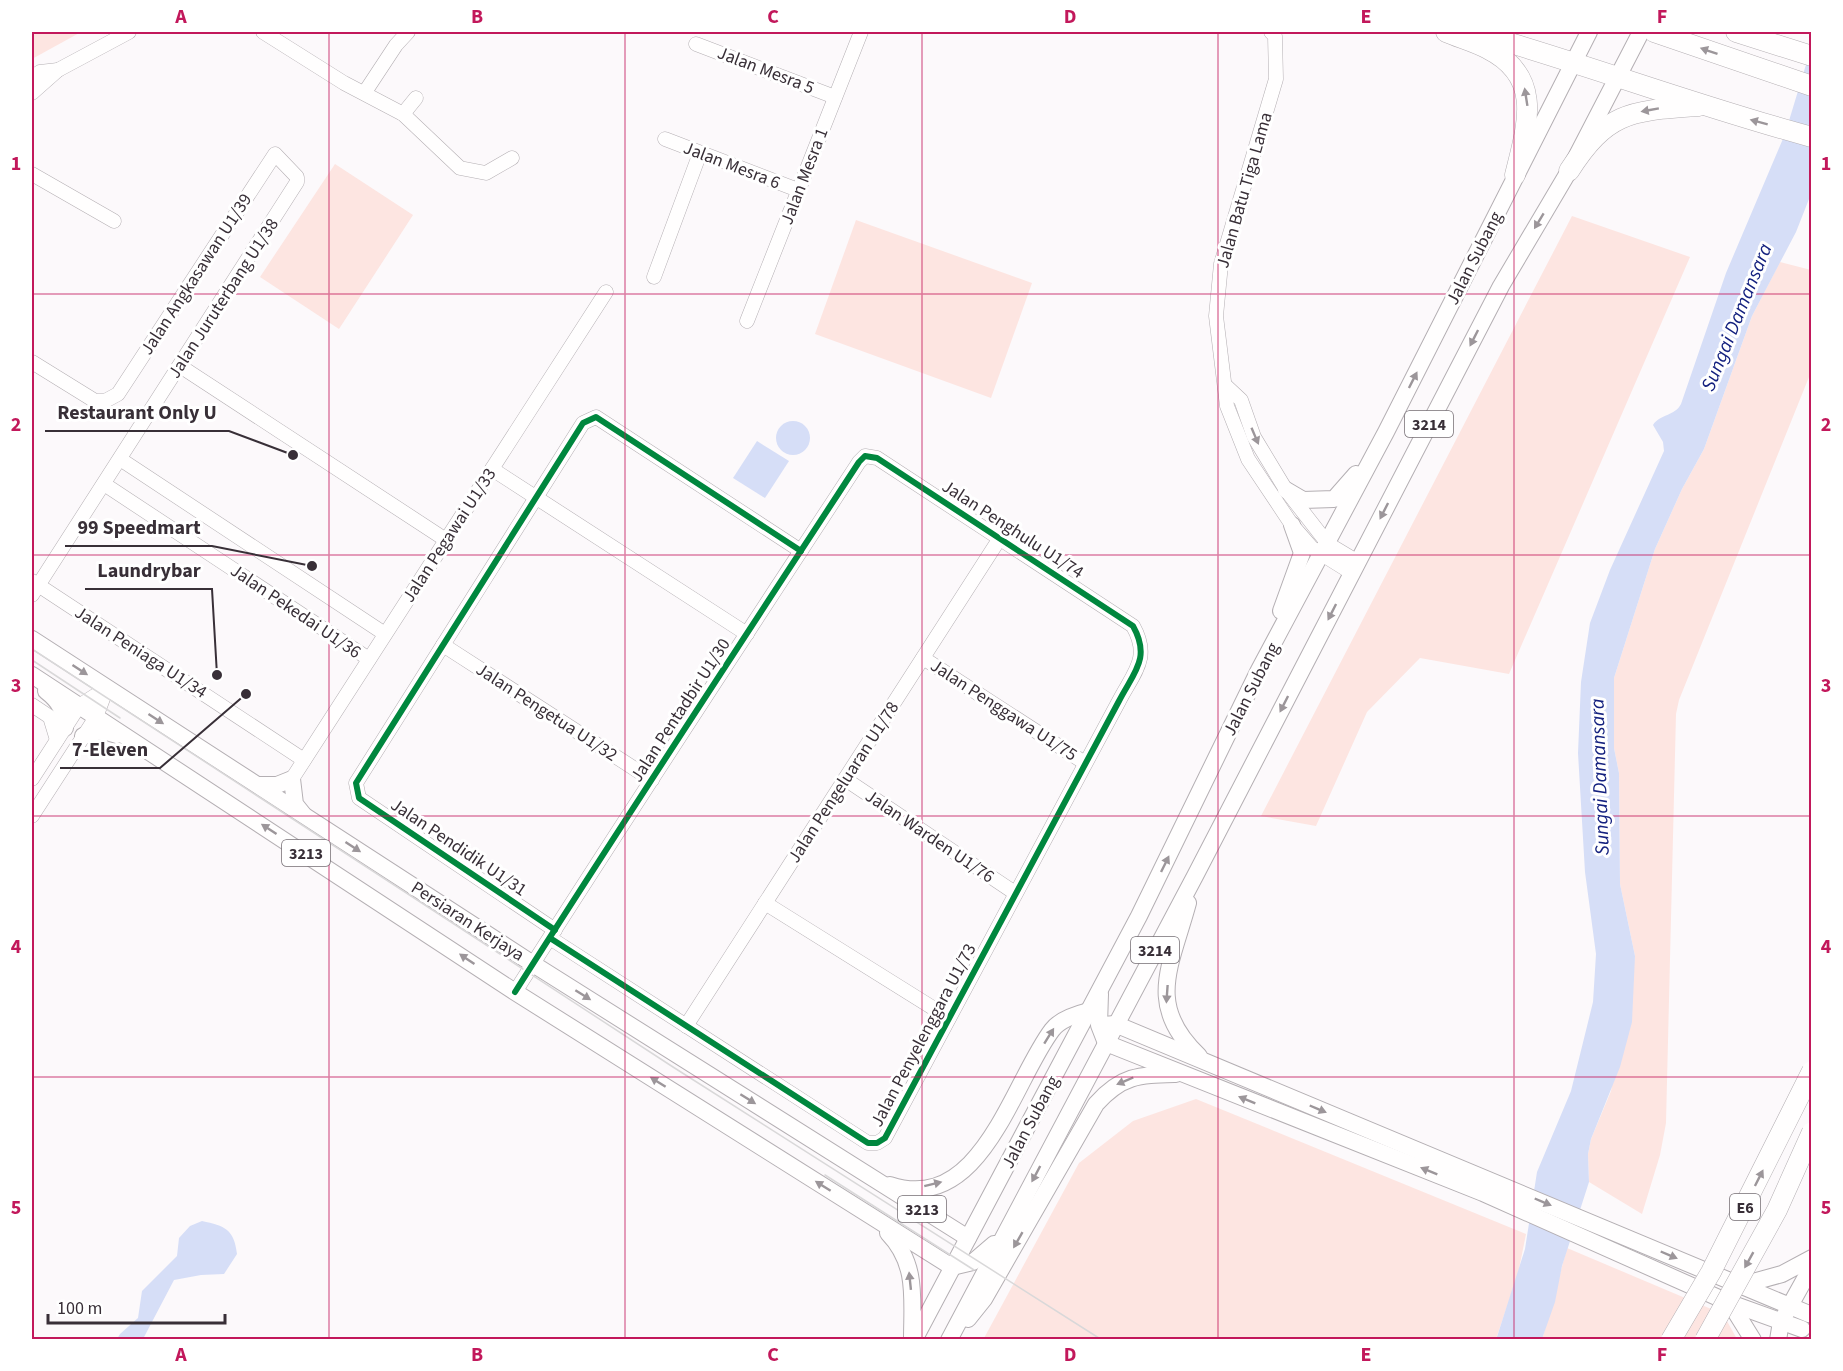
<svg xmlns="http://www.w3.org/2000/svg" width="1843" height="1371" viewBox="0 0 1843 1371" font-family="'Source Sans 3',sans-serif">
  <rect width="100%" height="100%" fill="#fcf9fb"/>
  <g fill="#fde5e1">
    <path d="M 32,32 L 81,32 L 32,59 Z"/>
    <path d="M 335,164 L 413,215 L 339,329 L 260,277 Z"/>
    <path d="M 1572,216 L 1690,257 L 1509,674 L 1420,658 L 1367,712 L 1316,826 L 1261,816 Z"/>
    <path d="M 856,220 L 1032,283 L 991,398 L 815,334 Z"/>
    <path d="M 1780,262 L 1811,270 L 1811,372 L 1679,700 L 1676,714 L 1666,1123 L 1660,1155 L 1642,1214 L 1589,1182 L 1588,1154 L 1591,1139 L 1611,1091 L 1635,956 L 1620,884 L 1619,773 L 1614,748 L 1614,678 L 1655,549 L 1682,489 L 1704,449 L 1752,316 Z"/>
    <path d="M 1196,1099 L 1526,1234 L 1518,1274 L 1496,1339 L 983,1340 L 1079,1163 L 1133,1121 Z"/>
    <path d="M 1567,1248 L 1723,1314 L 1737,1339 L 1542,1340 Z"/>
  </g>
  <g fill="#d6def7">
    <path d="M 1811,48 L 1811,194 L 1796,232 L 1752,316 L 1704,449 L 1682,489 L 1655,549 L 1614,678 L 1614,748 L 1619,773 L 1620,884 L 1635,956 L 1632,1022 L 1620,1067 L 1591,1139 L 1588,1154 L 1589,1182 L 1562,1266 L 1555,1302 L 1542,1339 L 1496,1340 L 1525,1249 L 1537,1172 L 1571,1091 L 1593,1002 L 1596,954 L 1585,872 L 1578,753 L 1581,682 L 1590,623 L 1610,570 L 1664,451 L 1663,442 L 1653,425 C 1660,414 1675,416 1681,404 L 1726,273 L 1785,134 Z"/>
    <circle cx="793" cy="438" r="17"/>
    <path d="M 757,441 L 789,461 L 765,498 L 733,478 Z"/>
    <path d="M 202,1221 C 225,1226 234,1229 237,1254 L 224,1274 L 201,1275 L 174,1280 L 143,1339 L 117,1339 L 120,1334 L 138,1318 L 142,1291 L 177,1256 L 179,1238 L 190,1226 Z"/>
  </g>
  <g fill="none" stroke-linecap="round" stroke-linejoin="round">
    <g stroke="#b4afb3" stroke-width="15">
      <g id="minor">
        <path d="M 263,32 L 344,83 L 403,114 L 460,168 L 486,173 L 512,158"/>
        <path d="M 1271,32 L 1275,36 L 1276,79 L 1221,264 L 1216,316 L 1227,406 L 1248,459 L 1292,525 L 1312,548 L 1352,573"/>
        <path d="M 696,44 L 835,97"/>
        <path d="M 32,77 L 40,72 L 58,70"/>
        <path d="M 365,92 L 396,45 L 408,32"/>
        <path d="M 32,93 L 58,70 L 129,32"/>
        <path d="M 403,114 L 416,98"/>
        <path d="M 665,139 L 798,190"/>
        <path d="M 32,174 L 114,221"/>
        <path d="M 654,277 L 700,153"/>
        <path d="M 747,321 L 861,32"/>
        <path d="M 32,362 L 95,401 L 105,401 L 118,394 L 275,154 L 297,177 L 297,182 L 32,595"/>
        <path d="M 180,366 L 446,540"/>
        <path d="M 1226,386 L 1241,400 L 1254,437 L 1286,490 L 1328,544 L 1358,562"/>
        <path d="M 120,459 L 385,634"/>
        <path d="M 492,469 L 747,634"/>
        <path d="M 104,484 L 369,659"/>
        <path d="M 32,581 L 304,760"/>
        <path d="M 443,645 L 652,780"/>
        <path d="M 923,658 L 1085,763"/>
        <path d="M 32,705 L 50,717 L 57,740"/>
        <path d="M 32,779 L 79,706 L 107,688"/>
        <path d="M 292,779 L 606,292"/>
        <path d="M 845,779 L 1015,893"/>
        <path d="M 32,816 L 96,717 L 107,688"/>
        <path d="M 765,903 L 949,1018"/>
        <path d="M 555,930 L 359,798 L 356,783 L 583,423 L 596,417 L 801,551"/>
        <path d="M 515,992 C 628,814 744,638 859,462 L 865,456 L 877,458 L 1133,626 C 1151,658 1134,672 1119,701 L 885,1138 L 877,1143 L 868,1143 L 550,938"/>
        <path d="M 686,1026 L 1000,538"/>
      </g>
    </g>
    <g stroke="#b4afb3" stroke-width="18">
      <g id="major">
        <path d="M 1286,490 L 1303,500 L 1334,499 L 1356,474"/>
        <path d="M 1281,611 L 1302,553 L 1292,525"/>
        <path d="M 32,639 L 533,964 L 968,1238"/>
        <path d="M 32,675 L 515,992 L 952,1267"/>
        <path d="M 46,691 C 59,701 65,711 65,728"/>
        <path d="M 83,736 C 96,731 104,730 117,735"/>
        <path d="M 258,785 L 277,785 L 292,779 L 295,804 L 303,814"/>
        <path d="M 1188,903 C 1171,966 1145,1005 1199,1056"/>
        <path d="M 1100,994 L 1099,1025 L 1106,1043 L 1483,1193 L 1730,1303 L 1802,1329"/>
        <path d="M 1104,1025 L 1115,1024 L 1809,1314"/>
        <path d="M 890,1185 C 981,1215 1012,1083 1052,1030 C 1060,1019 1077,1014 1089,1011"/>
        <path d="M 888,1233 C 918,1264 912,1299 912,1340"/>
        <path d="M 952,1267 L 973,1262 L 994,1244"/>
        <path d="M 1742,1285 L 1782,1274 L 1812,1258"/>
        <path d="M 1730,1303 L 1753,1340"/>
        <path d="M 968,1319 L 984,1299 L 1096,1104 C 1122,1075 1139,1075 1176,1074"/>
        <path d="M 914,1340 L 1139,916 L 1259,670 L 1386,432 L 1589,32"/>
        <path d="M 949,1340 L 1195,876 L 1501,286 L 1569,171 L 1641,32"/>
        <path d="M 1778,1340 L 1781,1322 L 1812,1266"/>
      </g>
    </g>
    <g stroke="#b4afb3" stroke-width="21">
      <g id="highway">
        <path d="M 1446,32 C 1460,38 1475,42 1488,49 C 1544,77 1527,126 1515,175"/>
        <path d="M 1473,32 C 1586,64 1697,106 1812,137"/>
        <path d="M 1654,32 L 1812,86"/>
        <path d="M 1736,32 L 1812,56"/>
        <path d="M 1569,171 C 1608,110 1632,111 1699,106"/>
      </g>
    </g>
    <use href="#minor" stroke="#fffefe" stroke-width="14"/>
    <use href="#major" stroke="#fffefe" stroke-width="16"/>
    <use href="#highway" stroke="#fffefe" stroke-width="20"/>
    <g stroke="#d9d8d9" stroke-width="1.5">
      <path d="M 32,649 L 673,1067 L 1102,1340"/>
      <path d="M 32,660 L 120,718"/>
      <path d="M 825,1175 L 974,1270"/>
    </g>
    <g stroke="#b4afb3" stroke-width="21" stroke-linecap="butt">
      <g id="highway-bridge">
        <path d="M 1671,1340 L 1711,1272 L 1812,1071"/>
        <path d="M 1705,1340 L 1777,1210 L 1812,1132"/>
      </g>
    </g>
    <use href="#highway-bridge" stroke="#fffefe" stroke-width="20"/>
    <g stroke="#fff" stroke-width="10">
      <g id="cycleway">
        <path d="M 555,930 L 359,798 L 356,783 L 583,423 L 596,417 L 801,551"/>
        <path d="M 515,992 C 628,814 744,638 859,462 L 865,456 L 877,458 L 1133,626 C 1151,658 1134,672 1119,701 L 885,1138 L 877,1143 L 868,1143 L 550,938"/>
      </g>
    </g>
    <use href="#cycleway" stroke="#00873e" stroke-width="6"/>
  </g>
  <defs><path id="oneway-solid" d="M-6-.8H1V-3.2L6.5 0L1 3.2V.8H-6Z" transform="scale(1.5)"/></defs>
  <g fill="#9c969a">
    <use href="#oneway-solid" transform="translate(1709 51) rotate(-161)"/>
    <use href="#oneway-solid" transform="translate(1526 97) rotate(-99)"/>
    <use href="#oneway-solid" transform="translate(1650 110) rotate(170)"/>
    <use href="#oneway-solid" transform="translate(1759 122) rotate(-165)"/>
    <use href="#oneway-solid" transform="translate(1539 221) rotate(121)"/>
    <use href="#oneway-solid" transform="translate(1474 338) rotate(117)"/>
    <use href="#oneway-solid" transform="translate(1413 380) rotate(-63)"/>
    <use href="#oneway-solid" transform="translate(1255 436) rotate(67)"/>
    <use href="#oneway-solid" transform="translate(1384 511) rotate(117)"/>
    <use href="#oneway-solid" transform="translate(1332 612) rotate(117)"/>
    <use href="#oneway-solid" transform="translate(80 670) rotate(33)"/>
    <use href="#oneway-solid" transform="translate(1284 704) rotate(117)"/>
    <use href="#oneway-solid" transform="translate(156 719) rotate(33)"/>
    <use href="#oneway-solid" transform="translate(269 829) rotate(-147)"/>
    <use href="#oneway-solid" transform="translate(353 847) rotate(33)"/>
    <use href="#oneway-solid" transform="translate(1165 864) rotate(-64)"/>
    <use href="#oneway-solid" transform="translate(467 959) rotate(-146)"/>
    <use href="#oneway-solid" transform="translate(1167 994) rotate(94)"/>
    <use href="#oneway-solid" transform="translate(583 995) rotate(32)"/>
    <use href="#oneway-solid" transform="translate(1049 1036) rotate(-58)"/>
    <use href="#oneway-solid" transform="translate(1125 1081) rotate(157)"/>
    <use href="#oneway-solid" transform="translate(658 1082) rotate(-148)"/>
    <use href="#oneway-solid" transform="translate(748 1099) rotate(32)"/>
    <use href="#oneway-solid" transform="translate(1247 1100) rotate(-158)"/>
    <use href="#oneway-solid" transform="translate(1318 1109) rotate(23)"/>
    <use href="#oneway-solid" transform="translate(1429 1171) rotate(-158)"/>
    <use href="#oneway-solid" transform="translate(1036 1174) rotate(118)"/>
    <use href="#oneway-solid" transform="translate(1759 1178) rotate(-63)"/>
    <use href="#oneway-solid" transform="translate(933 1184) rotate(-14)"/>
    <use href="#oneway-solid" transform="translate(823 1186) rotate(-148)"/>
    <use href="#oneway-solid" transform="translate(1543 1202) rotate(23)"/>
    <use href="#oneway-solid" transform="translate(1018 1240) rotate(120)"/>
    <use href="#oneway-solid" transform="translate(1669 1255) rotate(23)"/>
    <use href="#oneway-solid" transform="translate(1749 1260) rotate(119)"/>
    <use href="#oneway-solid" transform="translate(910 1281) rotate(-96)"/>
  </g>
  <path fill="none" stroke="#c2185b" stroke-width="1.5" stroke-opacity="0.55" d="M 329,32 L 329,1340M 625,32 L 625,1340M 922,32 L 922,1340M 1218,32 L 1218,1340M 1514,32 L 1514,1340M 32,294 L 1812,294M 32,555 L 1812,555M 32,816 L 1812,816M 32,1077 L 1812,1077"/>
  <g text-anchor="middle" stroke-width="6" stroke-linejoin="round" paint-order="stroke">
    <g fill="#fff" stroke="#746d73" stroke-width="1.5">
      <rect x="1405" y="411" width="48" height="26" rx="4.5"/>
      <rect x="282" y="840" width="48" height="26" rx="4.5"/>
      <rect x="1131" y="937" width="48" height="26" rx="4.5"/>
      <rect x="1730" y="1194" width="30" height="26" rx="4.5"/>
      <rect x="898" y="1196" width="48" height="26" rx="4.5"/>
    </g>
    <g font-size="16" font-weight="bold" fill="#382f37">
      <text x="1429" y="430">3214</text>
      <text x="306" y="859">3213</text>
      <text x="1155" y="956">3214</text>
      <text x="1745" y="1213">E6</text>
      <text x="922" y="1215">3213</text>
    </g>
    <g font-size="18" fill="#382f37" stroke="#fff">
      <text transform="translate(766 70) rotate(21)" y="6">Jalan Mesra 5</text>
      <text transform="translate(732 165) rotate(21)" y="6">Jalan Mesra 6</text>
      <text transform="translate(804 176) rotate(-69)" y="6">Jalan Mesra 1</text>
      <text transform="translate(1244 190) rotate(-74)" y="6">Jalan Batu Tiga Lama</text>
      <text transform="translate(1474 258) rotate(-63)" y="6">Jalan Subang</text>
      <text transform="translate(196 274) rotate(-57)" y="6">Jalan Angkasawan U1/39</text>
      <text transform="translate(223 298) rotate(-57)" y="6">Jalan Juruterbang U1/38</text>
      <text transform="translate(1013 529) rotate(33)" y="6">Jalan Penghulu U1/74</text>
      <text transform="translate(449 535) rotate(-57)" y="6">Jalan Pegawai U1/33</text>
      <text transform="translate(296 611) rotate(34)" y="6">Jalan Pekedai U1/36</text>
      <text transform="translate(141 652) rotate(33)" y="6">Jalan Peniaga U1/34</text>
      <text transform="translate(1251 689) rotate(-63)" y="6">Jalan Subang</text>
      <text transform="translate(680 710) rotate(-57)" y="6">Jalan Pentadbir U1/30</text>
      <text transform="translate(1004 710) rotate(33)" y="6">Jalan Penggawa U1/75</text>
      <text transform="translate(547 712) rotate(33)" y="6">Jalan Pengetua U1/32</text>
      <text transform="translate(843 782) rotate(-57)" y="6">Jalan Pengeluaran U1/78</text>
      <text transform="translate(930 836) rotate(34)" y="6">Jalan Warden U1/76</text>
      <text transform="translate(459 847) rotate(34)" y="6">Jalan Pendidik U1/31</text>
      <text transform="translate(468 921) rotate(33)" y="6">Persiaran Kerjaya</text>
      <text transform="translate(923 1035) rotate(-62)" y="6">Jalan Penyelenggara U1/73</text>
      <text transform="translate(1030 1122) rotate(-62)" y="6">Jalan Subang</text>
    </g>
    <g font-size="20" font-style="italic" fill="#14217f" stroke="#fff">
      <text transform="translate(1736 317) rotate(-68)" y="7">Sungai Damansara</text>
      <text transform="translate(1599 777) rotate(-92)" y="7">Sungai Damansara</text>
    </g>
  </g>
  <path fill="none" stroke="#382f37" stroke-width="2" d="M293 455L229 431H45M312 566L212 546H65M217 675L212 589H85M246 694L160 768H60"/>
  <g fill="#382f37" stroke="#fff" stroke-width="2">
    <circle cx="293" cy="455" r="6"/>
    <circle cx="312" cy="566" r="6"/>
    <circle cx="217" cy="675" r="6"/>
    <circle cx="246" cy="694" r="6"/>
  </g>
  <g font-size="20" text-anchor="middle" font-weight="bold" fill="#382f37" stroke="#fff" stroke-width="6" stroke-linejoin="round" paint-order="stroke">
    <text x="137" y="419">Restaurant Only U</text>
    <text x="139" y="534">99 Speedmart</text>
    <text x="149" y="577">Laundrybar</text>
    <text x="110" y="756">7-Eleven</text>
  </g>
  <rect width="1843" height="1371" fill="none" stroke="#ffffff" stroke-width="66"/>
  <path d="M48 1314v9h177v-9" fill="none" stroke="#382f37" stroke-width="3"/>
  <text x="57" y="1314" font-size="18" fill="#382f37" stroke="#ffffff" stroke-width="4.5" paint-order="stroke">100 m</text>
  <rect x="33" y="33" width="1777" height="1305" fill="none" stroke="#c2185b" stroke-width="2"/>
  <g font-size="20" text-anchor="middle" font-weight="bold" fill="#c2185b">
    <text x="181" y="23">A</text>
    <text x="477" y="23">B</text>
    <text x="773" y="23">C</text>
    <text x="1070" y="23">D</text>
    <text x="1366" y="23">E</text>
    <text x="1662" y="23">F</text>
    <text x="16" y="170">1</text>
    <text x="1826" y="170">1</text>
    <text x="16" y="431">2</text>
    <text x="1826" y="431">2</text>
    <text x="16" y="692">3</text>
    <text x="1826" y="692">3</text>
    <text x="16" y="953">4</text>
    <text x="1826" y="953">4</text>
    <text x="16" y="1214">5</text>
    <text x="1826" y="1214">5</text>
    <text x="181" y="1361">A</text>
    <text x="477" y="1361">B</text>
    <text x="773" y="1361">C</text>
    <text x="1070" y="1361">D</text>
    <text x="1366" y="1361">E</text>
    <text x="1662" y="1361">F</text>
  </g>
</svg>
